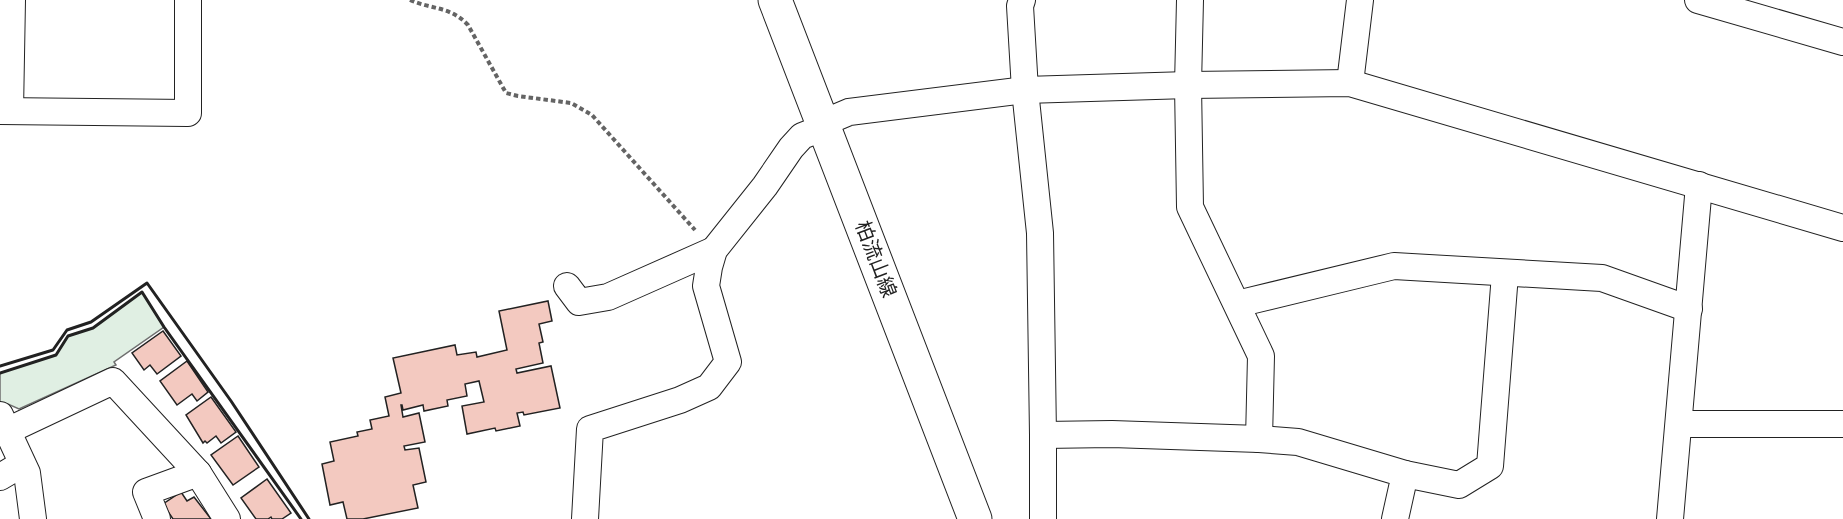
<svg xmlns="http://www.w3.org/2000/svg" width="1843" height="519" viewBox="0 0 1843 519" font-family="'Sofia Sans Condensed','Noto Sans JP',sans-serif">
  <rect width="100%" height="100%" fill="#fff"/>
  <path fill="#e0efe3" stroke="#6f6f6f" stroke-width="1.5" d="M 142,292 L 164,327 L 114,362 L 116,365 L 19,409 L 8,404 L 0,408 L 0,373 L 56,355 L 68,336 L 93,328 Z"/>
  <g fill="#f3c9c0" stroke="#222" stroke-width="1.5">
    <path d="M 548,301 L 552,321 L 539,324 L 543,342 L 539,343 L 543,363 L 516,369 L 517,373 L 551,366 L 560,408 L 524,415 L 523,412 L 517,413 L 520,426 L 496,431 L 495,428 L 467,434 L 462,406 L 484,402 L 479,381 L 465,384 L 467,396 L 447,400 L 448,406 L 424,411 L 423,405 L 403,410 L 402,405 L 401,405 L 403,417 L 419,413 L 425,442 L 404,446 L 405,450 L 419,448 L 426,482 L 413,485 L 418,508 L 363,519 L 347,519 L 343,502 L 330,505 L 322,464 L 334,461 L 330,442 L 358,436 L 357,432 L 372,429 L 370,420 L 389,416 L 385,397 L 401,393 L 393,358 L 455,345 L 457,355 L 476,352 L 477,357 L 507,350 L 499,311 Z"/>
    <path d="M 163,331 L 181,356 L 157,374 L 150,365 L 144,370 L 132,353 Z"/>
    <path d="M 187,361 L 208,392 L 197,401 L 192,394 L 177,405 L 160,381 Z"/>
    <path d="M 211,397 L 236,432 L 221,443 L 216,436 L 207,443 L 205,441 L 203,443 L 186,415 Z"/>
    <path d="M 238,436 L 259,467 L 233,485 L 211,455 Z"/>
    <path d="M 267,479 L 291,513 L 282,519 L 272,519 L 271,517 L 268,519 L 256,519 L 241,498 Z"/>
    <path d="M 181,492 L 187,501 L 194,497 L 211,519 L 173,519 L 163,504 Z"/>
  </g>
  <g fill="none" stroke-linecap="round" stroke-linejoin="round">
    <g stroke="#222" stroke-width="28">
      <g id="minor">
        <path d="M 1022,0 L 1020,6 L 1025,90 L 1040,233 L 1043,435 L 1043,519"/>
        <path d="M 1190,0 L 1188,85 L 1190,207 L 1261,356 L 1259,439"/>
        <path d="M 1698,0 L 1843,42"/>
        <path d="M 1350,83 L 1360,0"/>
        <path d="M 0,111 L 188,113 L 188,0"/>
        <path d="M 10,111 L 12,0"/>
        <path d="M 823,123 L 849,112 L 1025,90 L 1188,85 L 1350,83 L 1843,228"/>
        <path d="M 567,286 L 579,302 L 608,297 L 714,250"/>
        <path d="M 1237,304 L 1394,266 L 1602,278 L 1689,309"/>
        <path d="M 0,415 L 27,473 L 33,519"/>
        <path d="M 1679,424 L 1843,424"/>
        <path d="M 7,431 L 113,381 L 198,473 L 227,519"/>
        <path d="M 1043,435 L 1112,434 L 1259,439 L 1298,442 L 1405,474 L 1395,519"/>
        <path d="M 1405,474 L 1459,485 L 1490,466 L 1505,274"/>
        <path d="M 0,477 L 22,464"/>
        <path d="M 157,519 L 146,492 L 198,473"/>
        <path d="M 585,519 L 590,429 L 680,400 L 709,387 L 728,362 L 706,286 L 709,267 L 714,250 L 765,186 L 791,148 L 802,136 L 825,127"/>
        <path d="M 1670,519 L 1699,185"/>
      </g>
    </g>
    <g stroke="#222" stroke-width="35">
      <path id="secondary" d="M 775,0 L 975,519"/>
    </g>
    <path stroke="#646464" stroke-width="4" stroke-dasharray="4.5 3" stroke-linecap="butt" d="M 410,0 C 433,10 450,6 468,25 L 506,93 L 518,96 L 571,103 L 592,115 L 695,230"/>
    <use href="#minor" stroke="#fff" stroke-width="26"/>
    <use href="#secondary" stroke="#fff" stroke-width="33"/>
    <g stroke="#222" stroke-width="3">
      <path d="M 0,366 L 53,350 L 67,330 L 91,322 L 147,283 L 231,401 L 309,519"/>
      <path d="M 0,373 L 56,355 L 68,336 L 93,328 L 142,292 L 164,327 L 301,519"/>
    </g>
  </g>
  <g text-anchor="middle" stroke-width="4.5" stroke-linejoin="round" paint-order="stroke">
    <g font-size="20" fill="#222" stroke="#fff">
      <text transform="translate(876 259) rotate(69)" y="7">柏流山線</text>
    </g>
  </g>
</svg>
